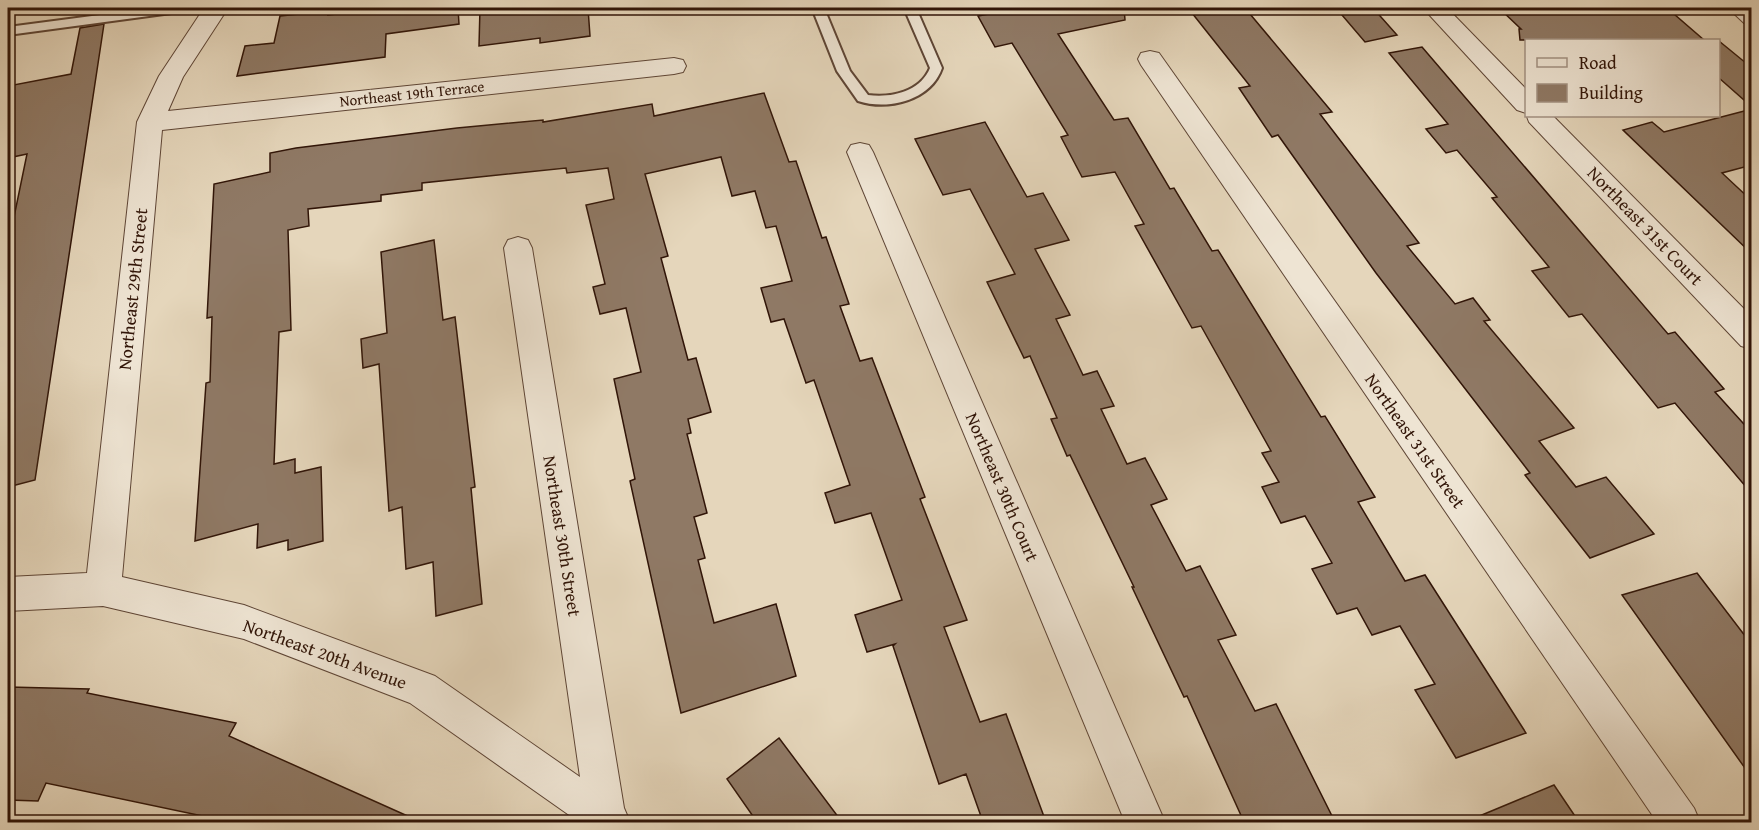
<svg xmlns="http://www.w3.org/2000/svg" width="1759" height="830" viewBox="0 0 1759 830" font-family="'Gentium Book Plus',serif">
  <rect width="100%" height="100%" fill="#e5d6bb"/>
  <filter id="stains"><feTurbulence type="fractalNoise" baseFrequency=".00333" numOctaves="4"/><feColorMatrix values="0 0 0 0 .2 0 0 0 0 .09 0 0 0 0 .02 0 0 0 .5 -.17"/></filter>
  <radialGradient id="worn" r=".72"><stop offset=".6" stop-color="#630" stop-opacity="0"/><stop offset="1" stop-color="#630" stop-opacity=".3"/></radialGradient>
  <g fill="#8f7965" stroke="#311508" stroke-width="1.5">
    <path d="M 383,8 L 458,8 L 459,24 L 386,34 L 385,57 L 237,76 L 245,46 L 274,43 L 280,16 L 329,11 L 328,15 Z"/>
    <path d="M 480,8 L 588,8 L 590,36 L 540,43 L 540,38 L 479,46 Z"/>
    <path d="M 1022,8 L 1124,8 L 1125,20 L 1058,34 L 1114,120 L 1128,118 L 1170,189 L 1174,188 L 1212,251 L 1218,250 L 1321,417 L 1325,416 L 1375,497 L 1358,502 L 1405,581 L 1425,575 L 1526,733 L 1456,758 L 1415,690 L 1435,684 L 1400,626 L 1372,635 L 1357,608 L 1337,614 L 1312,569 L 1332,563 L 1305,516 L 1281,523 L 1262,487 L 1279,482 L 1262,453 L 1271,451 L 1201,326 L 1192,328 L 1135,226 L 1144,224 L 1115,172 L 1082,177 L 1061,137 L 1068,135 L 1012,43 L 995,47 L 978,16 Z"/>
    <path d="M 1188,8 L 1245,8 L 1332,112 L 1320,114 L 1419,243 L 1407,246 L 1455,304 L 1473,298 L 1490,320 L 1484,321 L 1574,428 L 1539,441 L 1576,487 L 1606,477 L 1654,534 L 1590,558 L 1525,475 L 1530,473 L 1376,273 L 1278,135 L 1272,137 L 1239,88 L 1250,86 Z"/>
    <path d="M 1336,8 L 1373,8 L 1397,35 L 1365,42 Z"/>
    <path d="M 1499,8 L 1577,8 L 1584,14 L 1616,8 L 1667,8 L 1704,40 L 1520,40 L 1519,29 L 1521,29 Z"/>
    <path d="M 104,24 L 35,480 L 8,487 L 8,246 L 27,154 L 8,158 L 8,86 L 71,74 L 80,28 Z"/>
    <path d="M 1719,41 L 1752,68 L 1752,107 L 1719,78 Z"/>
    <path d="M 1422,47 L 1668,334 L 1675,332 L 1724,389 L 1715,392 L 1752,433 L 1752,494 L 1675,403 L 1658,408 L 1582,314 L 1569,317 L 1532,271 L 1549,267 L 1492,198 L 1497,197 L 1457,150 L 1446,153 L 1426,129 L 1448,124 L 1389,53 Z"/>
    <path d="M 764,93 L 789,162 L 796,161 L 822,238 L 826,237 L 849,304 L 840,306 L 860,361 L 872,358 L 925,497 L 920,499 L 967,620 L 944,627 L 980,722 L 1006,714 L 1046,822 L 983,822 L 966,774 L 939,784 L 893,646 L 895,644 L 867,652 L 855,615 L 902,600 L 871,513 L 835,523 L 825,493 L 850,485 L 814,380 L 806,383 L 784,319 L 771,322 L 761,288 L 792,281 L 776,226 L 766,228 L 755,191 L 732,196 L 721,157 L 645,174 L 668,256 L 661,258 L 688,360 L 696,358 L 711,412 L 688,419 L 691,433 L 687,434 L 707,513 L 694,517 L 705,558 L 698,560 L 714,623 L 776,604 L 796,676 L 681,713 L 630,481 L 635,479 L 614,379 L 641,372 L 626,308 L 600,314 L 593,287 L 605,284 L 586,205 L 614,199 L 608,168 L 567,173 L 566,168 L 422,183 L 422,190 L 381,195 L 381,201 L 308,209 L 309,226 L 288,230 L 291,330 L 279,332 L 274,464 L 295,459 L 295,473 L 321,467 L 323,541 L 288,550 L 288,540 L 257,548 L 258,524 L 195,541 L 206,383 L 210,382 L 212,317 L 207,318 L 214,184 L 270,172 L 270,153 L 296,148 L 457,128 L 543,120 L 543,122 L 652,104 L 654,116 Z"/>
    <path d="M 1752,109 L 1752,165 L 1722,173 L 1752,201 L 1752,254 L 1623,130 L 1652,122 L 1664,132 Z"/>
    <path d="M 985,122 L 1027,197 L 1043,193 L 1069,240 L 1035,249 L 1070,315 L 1056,319 L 1073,354 L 1083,375 L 1097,371 L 1114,406 L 1101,409 L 1127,464 L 1145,458 L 1167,499 L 1151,505 L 1186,571 L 1200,566 L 1236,635 L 1218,640 L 1255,711 L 1276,704 L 1335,822 L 1244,822 L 1187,696 L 1184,697 L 1132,587 L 1134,587 L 1070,455 L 1067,456 L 1051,419 L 1057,418 L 1030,356 L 1024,358 L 987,282 L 1015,274 L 970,189 L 943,195 L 915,139 Z"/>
    <path d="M 434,240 L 443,320 L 455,317 L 475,487 L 471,488 L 482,604 L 436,616 L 433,562 L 406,569 L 402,507 L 389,511 L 379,364 L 363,368 L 361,339 L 387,333 L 381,252 Z"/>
    <path d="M 1697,573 L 1752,645 L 1752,778 L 1622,595 Z"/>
    <path d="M 8,687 L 89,689 L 87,693 L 236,723 L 229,736 L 421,822 L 231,822 L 46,783 L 38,801 L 8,800 Z"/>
    <path d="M 779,738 L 842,822 L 757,822 L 727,779 Z"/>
    <path d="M 1554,785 L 1579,822 L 1465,822 Z"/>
  </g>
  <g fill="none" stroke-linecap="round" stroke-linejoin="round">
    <g stroke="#5e4535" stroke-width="4">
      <g id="lane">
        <path d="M 153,8 L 185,8 L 179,12 L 8,35 L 8,27 Z"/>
        <path d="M 812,8 L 824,8 L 850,71 L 868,95 C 891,98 920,92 930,68 L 904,8 L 916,8 L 942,68 C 931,100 889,111 858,101 L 837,71 Z"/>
      </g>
    </g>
    <g stroke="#5e4535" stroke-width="2">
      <g id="street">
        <path d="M 204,8 L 228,8 L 183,77 L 168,111 L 674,58 L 683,60 L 686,66 L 683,72 L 674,74 L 162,130 L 122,577 L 244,605 L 435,676 L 580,777 L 504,248 L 508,240 L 518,237 L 528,240 L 532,248 L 624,808 L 630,822 L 579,822 L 410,703 L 244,639 L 103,606 L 8,611 L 8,577 L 87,573 L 137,122 L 159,76 Z"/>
        <path d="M 1423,8 L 1447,8 L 1526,89 L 1526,113 L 1517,110 Z"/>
        <path d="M 1728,8 L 1752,8 L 1752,25 L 1744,23 Z"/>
        <path d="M 1150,51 L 1159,53 L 1694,808 L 1700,822 L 1657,822 L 1141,65 L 1138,59 L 1141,53 Z"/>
        <path d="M 1526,114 L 1553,116 L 1752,317 L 1752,349 L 1741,346 L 1529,122 Z"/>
        <path d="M 860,143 L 869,145 L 873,152 L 1165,822 L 1125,822 L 847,152 L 851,145 Z"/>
      </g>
    </g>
    <use href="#lane" fill="#eee4d3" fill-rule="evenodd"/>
    <use href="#street" fill="#eee4d3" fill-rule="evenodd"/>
  </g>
  <g text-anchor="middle" stroke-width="4.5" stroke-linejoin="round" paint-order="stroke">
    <g font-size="15" fill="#311508" stroke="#eee4d3">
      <text transform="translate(412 94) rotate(-6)" y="5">Northeast 19th Terrace</text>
    </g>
    <g font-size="18" fill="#311508" stroke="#eee4d3">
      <text transform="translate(1645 226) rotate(46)" y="6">Northeast 31st Court</text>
      <text transform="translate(133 289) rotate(-84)" y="6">Northeast 29th Street</text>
      <text transform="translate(1415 441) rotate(55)" y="6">Northeast 31st Street</text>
      <text transform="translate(1002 487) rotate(67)" y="6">Northeast 30th Court</text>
      <text transform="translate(562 536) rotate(81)" y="6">Northeast 30th Street</text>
      <text transform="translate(325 654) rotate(20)" y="6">Northeast 20th Avenue</text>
    </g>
  </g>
  <rect width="1759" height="830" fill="none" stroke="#e5d6bb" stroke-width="30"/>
  <rect x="9" y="9" width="1741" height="812" fill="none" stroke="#311508" stroke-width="3"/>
  <rect x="15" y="15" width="1729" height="800" fill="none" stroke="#311508" stroke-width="1.5"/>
  <rect x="1525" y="39" width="195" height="78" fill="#eee4d3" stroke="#a29182" stroke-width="1.5"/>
  <rect x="1537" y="58" width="30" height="9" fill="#eee4d3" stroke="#a29182" stroke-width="1.5"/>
  <text x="1579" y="69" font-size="18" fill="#311508">Road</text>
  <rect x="1537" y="84" width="30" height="18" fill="#8f7965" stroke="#a29182" stroke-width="1.5"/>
  <text x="1579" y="99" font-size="18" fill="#311508">Building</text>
  <rect width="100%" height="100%" filter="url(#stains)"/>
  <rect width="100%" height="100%" fill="url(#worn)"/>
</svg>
